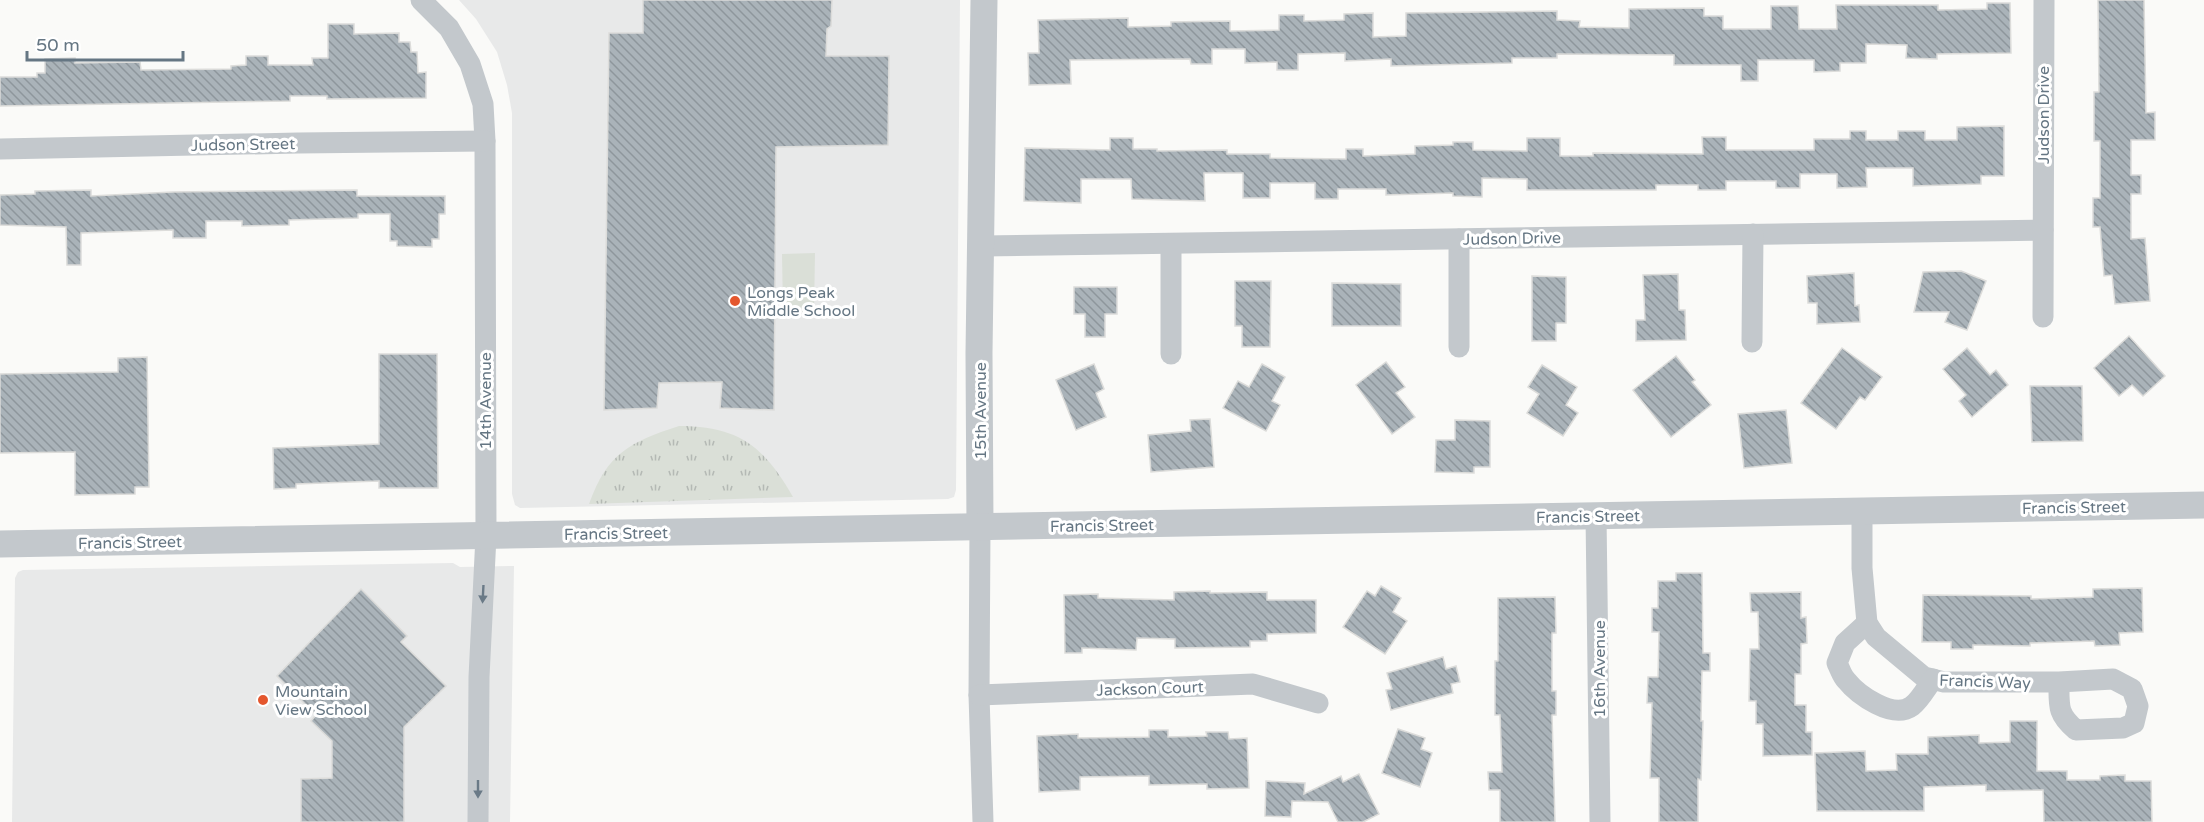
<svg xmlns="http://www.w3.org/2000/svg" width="2204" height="822" viewBox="0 0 2204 822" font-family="'Varela Round',sans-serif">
  <defs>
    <pattern id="grass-tufts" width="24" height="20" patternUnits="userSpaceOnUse" patternTransform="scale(1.5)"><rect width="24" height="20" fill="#dadfd7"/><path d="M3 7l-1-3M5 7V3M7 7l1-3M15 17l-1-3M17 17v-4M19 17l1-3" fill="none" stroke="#b4b9b4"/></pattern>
    <pattern id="building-back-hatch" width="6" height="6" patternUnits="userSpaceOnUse" patternTransform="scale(1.5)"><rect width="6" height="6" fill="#aab3b9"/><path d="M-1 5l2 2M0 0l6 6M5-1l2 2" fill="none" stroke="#8e969c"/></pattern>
  </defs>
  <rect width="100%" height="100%" fill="#fafaf8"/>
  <g fill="#e8e9e9">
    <path d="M 459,0 L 960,0 L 956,490 L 954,497 L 948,499 L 520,508 L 515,505 L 512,494 L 512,113 L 507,85 L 497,52 L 476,19 Z"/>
    <path d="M 453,563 L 460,567 L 514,566 L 510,822 L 12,822 L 15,578 L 18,572 L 23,570 Z"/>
  </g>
  <path fill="url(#grass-tufts)" d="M 679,426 C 738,426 764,446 793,497 L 589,504 C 607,453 630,442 679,426 Z"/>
  <path fill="#dadfd7" d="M 815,253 L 814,312 L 783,312 L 782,254 Z"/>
  <g fill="url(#building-back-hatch)" stroke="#dcdcda" stroke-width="1.5">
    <path d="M 643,0 L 832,0 L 831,26 L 827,29 L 826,56 L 889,56 L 888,145 L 776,147 L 774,410 L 720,408 L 722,382 L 659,383 L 657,408 L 604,410 L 609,33 L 643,33 Z"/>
    <path d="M 2098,0 L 2144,0 L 2146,113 L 2155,112 L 2155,140 L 2131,140 L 2131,175 L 2141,175 L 2141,194 L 2131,194 L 2131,239 L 2145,238 L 2150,301 L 2115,304 L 2112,275 L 2104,276 L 2100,227 L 2093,227 L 2093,198 L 2100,198 L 2100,141 L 2094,141 L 2094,92 L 2099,92 Z"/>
    <path d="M 1987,3 L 2010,3 L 2011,53 L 1937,54 L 1937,59 L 1906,58 L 1907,45 L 1866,44 L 1866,63 L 1840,63 L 1840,71 L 1814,72 L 1814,60 L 1758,60 L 1758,81 L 1741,81 L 1741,65 L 1674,65 L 1674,55 L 1557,54 L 1557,58 L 1512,58 L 1512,63 L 1391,66 L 1391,59 L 1345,61 L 1345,53 L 1298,54 L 1298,70 L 1277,70 L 1277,62 L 1245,63 L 1245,49 L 1212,49 L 1212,64 L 1191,64 L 1190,59 L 1070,60 L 1071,84 L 1029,85 L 1028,53 L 1039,53 L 1038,20 L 1128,18 L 1128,27 L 1171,26 L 1171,22 L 1230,21 L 1230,31 L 1279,30 L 1279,15 L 1304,15 L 1304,21 L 1344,20 L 1344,14 L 1373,13 L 1373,37 L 1406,36 L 1406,13 L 1557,11 L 1557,20 L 1580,21 L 1579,27 L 1629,28 L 1629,9 L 1704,8 L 1704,16 L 1723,16 L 1723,29 L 1771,29 L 1771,6 L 1798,6 L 1799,29 L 1837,29 L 1836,5 L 1938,5 L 1938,10 L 1987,9 Z"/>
    <path d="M 328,24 L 354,24 L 354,34 L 399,33 L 399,42 L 410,42 L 411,52 L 417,52 L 418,73 L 426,72 L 426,98 L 327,99 L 327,96 L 290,96 L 290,101 L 0,106 L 0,77 L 37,77 L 37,73 L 45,73 L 45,59 L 75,58 L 75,63 L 140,62 L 141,70 L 231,69 L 231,66 L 246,65 L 246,56 L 268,56 L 268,65 L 313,65 L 312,58 L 328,58 Z"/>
    <path d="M 2004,126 L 2004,176 L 1981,176 L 1981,184 L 1913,186 L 1913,168 L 1866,168 L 1867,187 L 1837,188 L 1837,174 L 1800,174 L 1800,188 L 1776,188 L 1776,181 L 1726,181 L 1726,190 L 1698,190 L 1698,185 L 1656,185 L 1656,190 L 1527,190 L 1527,179 L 1482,178 L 1482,197 L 1453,196 L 1453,193 L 1386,195 L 1386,189 L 1338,189 L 1338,199 L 1315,199 L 1315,183 L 1270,183 L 1270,198 L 1243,198 L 1243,173 L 1204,173 L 1205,201 L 1132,199 L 1131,179 L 1081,179 L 1081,203 L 1024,201 L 1025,148 L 1110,150 L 1110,138 L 1133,138 L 1133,149 L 1157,149 L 1157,151 L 1227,150 L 1227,154 L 1270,154 L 1270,158 L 1346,159 L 1346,149 L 1363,149 L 1363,156 L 1415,154 L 1415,146 L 1453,145 L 1453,142 L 1473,142 L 1473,150 L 1527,151 L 1527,138 L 1560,138 L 1560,156 L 1593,156 L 1593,153 L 1703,154 L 1702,137 L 1726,137 L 1726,150 L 1814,150 L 1814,139 L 1850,139 L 1850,131 L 1866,131 L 1866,140 L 1898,140 L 1898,131 L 1925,131 L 1925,140 L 1957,140 L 1957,127 Z"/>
    <path d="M 91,190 L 91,196 L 173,192 L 357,190 L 357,196 L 445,196 L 445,214 L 439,214 L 439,239 L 432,239 L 432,247 L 397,246 L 397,241 L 390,241 L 390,214 L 358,214 L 358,218 L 289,220 L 289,225 L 242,226 L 242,221 L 206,221 L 206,238 L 173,238 L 173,230 L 81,233 L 81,265 L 67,265 L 66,227 L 0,225 L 0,195 L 35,194 L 35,191 Z"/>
    <path d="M 1961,271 L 1986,281 L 1967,330 L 1945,322 L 1949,312 L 1914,312 L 1923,272 Z"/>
    <path d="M 1854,273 L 1855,306 L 1859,305 L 1860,322 L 1817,324 L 1817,303 L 1808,303 L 1807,276 Z"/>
    <path d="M 1678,274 L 1679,310 L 1685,310 L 1686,340 L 1636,341 L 1636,320 L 1645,320 L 1643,275 Z"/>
    <path d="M 1532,276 L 1566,277 L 1566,323 L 1556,323 L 1556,341 L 1532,341 Z"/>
    <path d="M 1235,281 L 1271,281 L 1270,347 L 1242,347 L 1242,326 L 1235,326 Z"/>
    <path d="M 1332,283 L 1401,284 L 1401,326 L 1332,326 Z"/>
    <path d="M 1074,287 L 1117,287 L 1117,314 L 1105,314 L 1105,337 L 1085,337 L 1085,314 L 1074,314 Z"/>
    <path d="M 2129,336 L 2165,376 L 2143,396 L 2132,385 L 2119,396 L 2094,368 Z"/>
    <path d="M 1842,348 L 1882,377 L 1865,400 L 1860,397 L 1836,429 L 1801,403 Z"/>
    <path d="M 1967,348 L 1990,375 L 1996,370 L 2008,385 L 1972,417 L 1959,401 L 1966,395 L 1943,369 Z"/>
    <path d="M 379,354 L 437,354 L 438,488 L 379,488 L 379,481 L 296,484 L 296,488 L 274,489 L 273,448 L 379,444 Z"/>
    <path d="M 1676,356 L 1695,380 L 1692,382 L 1711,405 L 1671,437 L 1633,390 Z"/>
    <path d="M 147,357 L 149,487 L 135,487 L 135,494 L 75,495 L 75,452 L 0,453 L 0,374 L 118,372 L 118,358 Z"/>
    <path d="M 1386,362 L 1405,387 L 1396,393 L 1415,417 L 1392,434 L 1356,385 Z"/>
    <path d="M 1094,364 L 1104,389 L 1096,393 L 1106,417 L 1076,430 L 1056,380 Z"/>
    <path d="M 1262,364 L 1285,377 L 1272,401 L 1280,405 L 1266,431 L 1223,408 L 1238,381 L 1249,387 Z"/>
    <path d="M 1542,365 L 1577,387 L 1566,405 L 1578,413 L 1563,436 L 1527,413 L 1539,394 L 1528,387 Z"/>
    <path d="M 2030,386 L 2082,386 L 2083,441 L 2032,442 Z"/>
    <path d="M 1786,410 L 1792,463 L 1744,468 L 1738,414 Z"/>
    <path d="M 1210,419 L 1214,467 L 1151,472 L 1148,435 L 1191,431 L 1190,420 Z"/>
    <path d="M 1455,420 L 1490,421 L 1490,467 L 1474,467 L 1474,473 L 1435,472 L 1436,440 L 1455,440 Z"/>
    <path d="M 1676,573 L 1702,573 L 1703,653 L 1710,653 L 1710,671 L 1702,671 L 1701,721 L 1703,721 L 1701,780 L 1698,779 L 1698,822 L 1659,822 L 1659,778 L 1650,778 L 1652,703 L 1647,703 L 1648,677 L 1658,677 L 1659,632 L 1652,632 L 1652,608 L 1658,608 L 1658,581 L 1676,581 Z"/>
    <path d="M 1381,586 L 1401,598 L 1393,612 L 1407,621 L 1385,654 L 1343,627 L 1367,591 L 1375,596 Z"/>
    <path d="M 2142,588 L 2143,632 L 2119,633 L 2120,645 L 2095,646 L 2094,641 L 2030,643 L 2030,646 L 1973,645 L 1973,649 L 1951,649 L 1951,642 L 1922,642 L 1923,595 L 2031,596 L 2031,599 L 2093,597 L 2093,589 Z"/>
    <path d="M 361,589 L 407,636 L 401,642 L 446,686 L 404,727 L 404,822 L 301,822 L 301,779 L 332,778 L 332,741 L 311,721 L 316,715 L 277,676 Z"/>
    <path d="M 1210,591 L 1210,593 L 1267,592 L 1267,600 L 1316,600 L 1316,633 L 1267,634 L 1267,641 L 1250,641 L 1250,647 L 1175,648 L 1175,639 L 1137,638 L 1136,650 L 1082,648 L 1082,653 L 1065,653 L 1064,595 L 1098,594 L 1098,598 L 1174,600 L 1174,592 Z"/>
    <path d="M 1801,592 L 1801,618 L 1806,617 L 1807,643 L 1801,644 L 1801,674 L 1795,674 L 1795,705 L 1806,705 L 1806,732 L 1812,732 L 1812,755 L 1763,756 L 1763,724 L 1756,724 L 1756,701 L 1749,701 L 1750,649 L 1759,649 L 1758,612 L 1751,612 L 1750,593 Z"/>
    <path d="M 1555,597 L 1556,633 L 1552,633 L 1552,691 L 1556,691 L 1556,715 L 1552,715 L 1555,822 L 1500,822 L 1500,790 L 1489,790 L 1488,772 L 1502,772 L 1500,715 L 1495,715 L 1495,661 L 1498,661 L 1498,598 Z"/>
    <path d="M 1443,657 L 1446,669 L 1456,666 L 1460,682 L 1451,684 L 1453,693 L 1391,710 L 1386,690 L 1392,689 L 1387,673 Z"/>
    <path d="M 2010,721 L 2037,721 L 2037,771 L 2067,771 L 2067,780 L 2100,780 L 2100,776 L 2125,775 L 2125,781 L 2151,781 L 2152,822 L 2044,822 L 2043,790 L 1986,791 L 1986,785 L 1924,787 L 1924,811 L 1817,811 L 1815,753 L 1865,751 L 1866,771 L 1897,770 L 1896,754 L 1928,754 L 1928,737 L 1979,735 L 1979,743 L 2010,742 Z"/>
    <path d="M 1398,729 L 1425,738 L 1421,749 L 1432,753 L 1420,787 L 1382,773 Z"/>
    <path d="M 1149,730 L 1168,730 L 1168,737 L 1207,736 L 1206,732 L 1228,732 L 1229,739 L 1247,738 L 1249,788 L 1207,789 L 1207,784 L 1149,785 L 1149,776 L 1080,777 L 1080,790 L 1039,792 L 1037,736 L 1078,734 L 1078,738 L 1149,737 Z"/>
    <path d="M 1359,774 L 1379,814 L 1363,822 L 1338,822 L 1328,802 L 1292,801 L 1291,817 L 1265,816 L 1266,781 L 1305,783 L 1304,794 L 1341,776 L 1343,782 Z"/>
  </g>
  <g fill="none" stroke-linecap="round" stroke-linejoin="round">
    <g stroke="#c3c8cc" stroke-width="21">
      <path d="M 421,0 L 449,28 L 470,64 L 483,104 L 485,141 L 486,536 L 479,677 L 478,822"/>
      <path d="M 0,149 L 298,143 L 485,141"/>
      <path d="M 1459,239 L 1459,347"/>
      <path d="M 982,246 L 2043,230"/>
      <path d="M 2043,317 L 2044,0"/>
      <path d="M 1752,342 L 1753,234"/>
      <path d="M 1171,354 L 1171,244"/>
      <path d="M 1862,511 L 1862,568 L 1867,623 L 1876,637 L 1924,677 L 1944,682 L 2059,682 L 2113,679 L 2132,689 L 2138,706 L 2134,723 L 2123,728 L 2076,730 C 2057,714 2059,706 2059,682"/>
      <path d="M 1596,515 L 1600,822"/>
      <path d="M 980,527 L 979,695 L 983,822"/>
      <path d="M 1867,623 L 1845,643 L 1837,663 C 1840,669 1842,676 1846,680 C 1858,695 1893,720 1912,706 C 1920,700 1927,687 1933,679"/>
      <path d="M 979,695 L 1253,684 L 1318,703"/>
    </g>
    <g stroke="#c3c8cc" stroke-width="27">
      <path d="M 980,527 L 979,353 L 984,0"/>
      <path d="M 0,544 L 2204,505"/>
    </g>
  </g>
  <defs><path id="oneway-solid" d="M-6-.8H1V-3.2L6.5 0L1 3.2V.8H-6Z" transform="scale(1.5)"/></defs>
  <g fill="#6a7a87">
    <use href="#oneway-solid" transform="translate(483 594) rotate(93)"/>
    <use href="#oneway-solid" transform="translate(478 789) rotate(90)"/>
  </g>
  <g fill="#e4572e" stroke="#fff" stroke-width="2">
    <circle cx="735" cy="301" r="6"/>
    <circle cx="263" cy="700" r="6"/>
  </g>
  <g text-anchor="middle" stroke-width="6" stroke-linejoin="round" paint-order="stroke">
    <g font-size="16" fill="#657683" stroke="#fff">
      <text transform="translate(2043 115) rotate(-90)" y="6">Judson Drive</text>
      <text transform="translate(243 144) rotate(-1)" y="6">Judson Street</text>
      <text transform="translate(1512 238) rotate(-1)" y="6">Judson Drive</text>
      <text transform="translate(485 401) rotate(-90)" y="6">14th Avenue</text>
      <text transform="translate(980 411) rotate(-90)" y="6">15th Avenue</text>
      <text transform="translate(2074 507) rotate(-1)" y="6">Francis Street</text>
      <text transform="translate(1588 516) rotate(-1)" y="6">Francis Street</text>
      <text transform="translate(1102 525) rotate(-1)" y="6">Francis Street</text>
      <text transform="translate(616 533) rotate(-1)" y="6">Francis Street</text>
      <text transform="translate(130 542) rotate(-1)" y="6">Francis Street</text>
      <text transform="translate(1599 669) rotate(-90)" y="6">16th Avenue</text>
      <text transform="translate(1985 681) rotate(2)" y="6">Francis Way</text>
      <text transform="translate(1150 688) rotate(-2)" y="6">Jackson Court</text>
    </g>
    <g font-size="16" fill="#657683" stroke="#fff" text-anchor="start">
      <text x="747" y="298">Longs Peak<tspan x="747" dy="18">Middle School</tspan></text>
      <text x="275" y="697">Mountain<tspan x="275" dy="18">View School</tspan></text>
    </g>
  </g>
  <path d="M27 51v9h156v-9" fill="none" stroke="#657683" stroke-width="3"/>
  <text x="36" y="51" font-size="18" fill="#657683" stroke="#ffffff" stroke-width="4.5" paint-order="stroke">50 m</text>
</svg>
